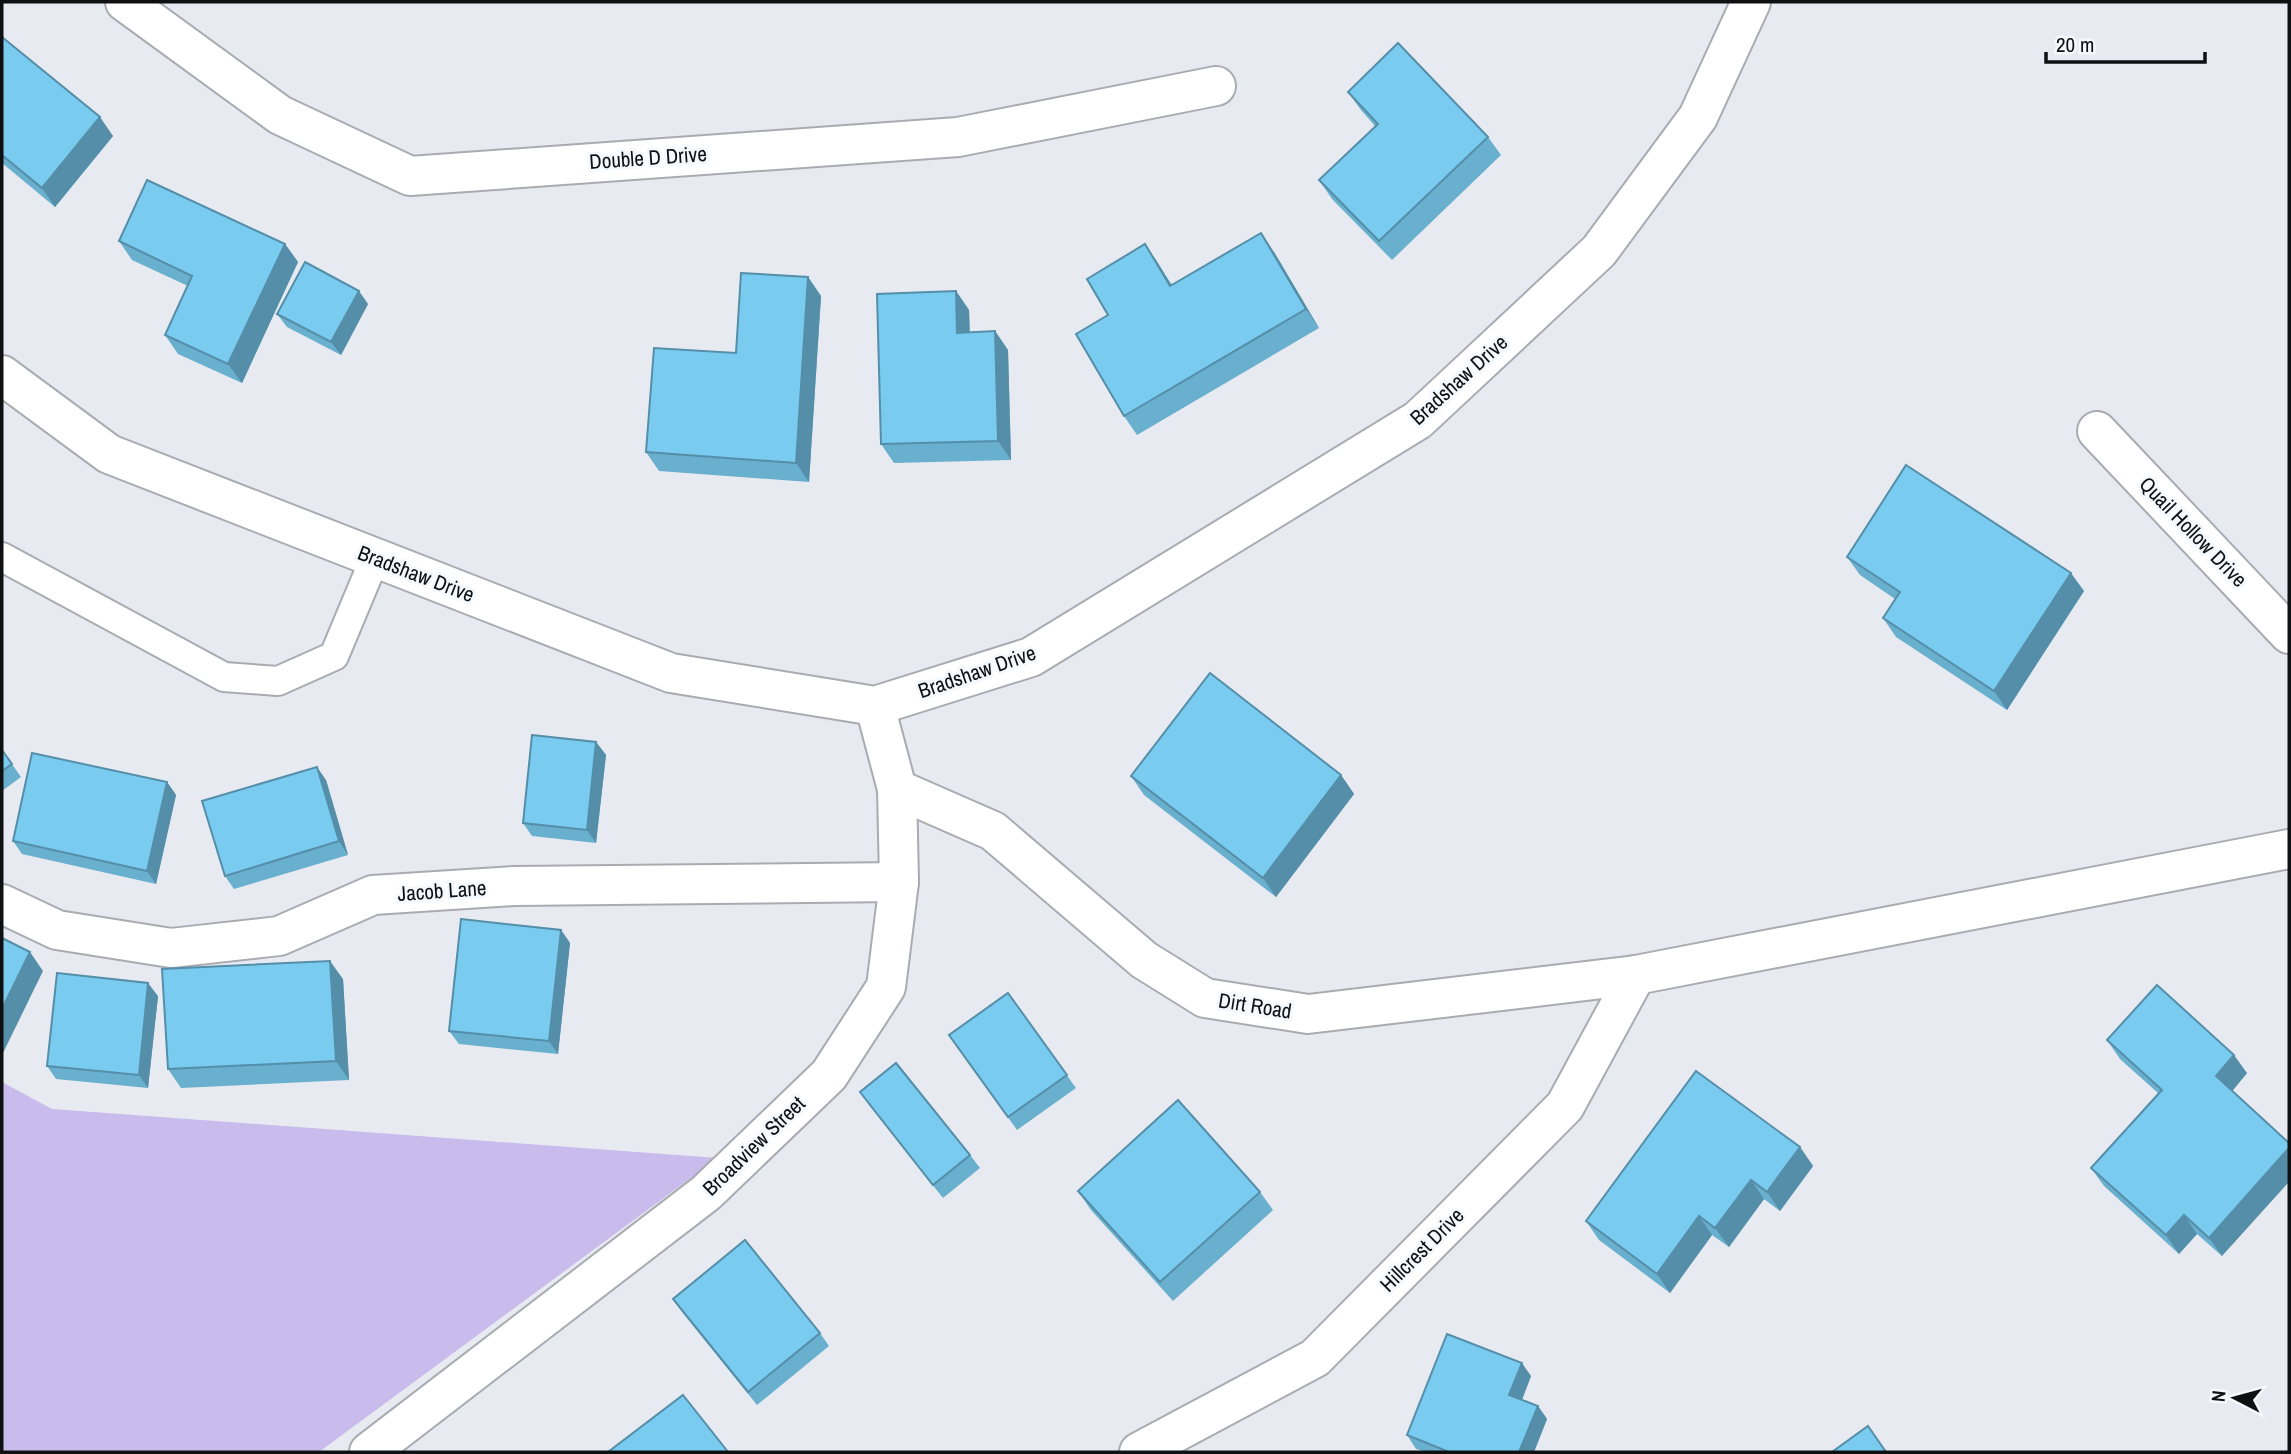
<svg xmlns="http://www.w3.org/2000/svg" width="2291" height="1454" viewBox="0 0 2291 1454" font-family="'Archivo Narrow',sans-serif">
  <rect width="100%" height="100%" fill="#e7ebf1"/>
  <path fill="#c9bbeb" d="M 2,1082 L 52,1109 L 718,1158 L 319,1452 L 2,1452 Z"/>
  <g fill="none" stroke-linecap="round" stroke-linejoin="round">
    <g stroke="#a8acb1" stroke-width="32">
      <path id="service" d="M 2,557 L 224,677 L 278,681 L 334,656 L 375,558"/>
    </g>
    <g stroke="#a8acb1" stroke-width="42">
      <g id="minor">
        <path d="M 125,2 L 280,115 L 410,176 L 958,137 L 1216,86"/>
        <path d="M 2,375 L 109,454 L 671,673 L 875,706 L 1031,657 L 1418,420 L 1599,251 L 1698,117 L 1751,2"/>
        <path d="M 2097,431 L 2289,634"/>
        <path d="M 897,789 L 993,831 L 1144,960 L 1205,998 L 1308,1014 L 1636,975 L 2289,849"/>
        <path d="M 2,904 L 57,930 L 171,948 L 279,936 L 373,895 L 514,886 L 899,882"/>
        <path d="M 369,1452 L 706,1193 L 829,1075 L 886,987 L 899,882 L 897,789 L 875,706"/>
        <path d="M 1139,1452 L 1315,1358 L 1565,1106 L 1636,975"/>
      </g>
    </g>
    <use href="#service" stroke="#fff" stroke-width="28"/>
    <use href="#minor" stroke="#fff" stroke-width="38"/>
  </g>
  <g fill="#69afce">
    <path d="M 2,37 L 113,136 L 55,207 L 2,163 Z"/>
    <path d="M 1348,92 L 1488,137 L 1501,155 L 1392,260 L 1332,199 L 1319,180 L 1375,126 L 1361,110 Z"/>
    <path d="M 119,241 L 285,244 L 298,262 L 242,383 L 178,354 L 165,335 L 188,286 L 132,260 Z"/>
    <path d="M 1145,244 L 1172,285 L 1274,252 L 1319,328 L 1137,435 L 1124,416 L 1108,315 Z"/>
    <path d="M 808,277 L 821,296 L 809,482 L 659,471 L 646,452 Z"/>
    <path d="M 956,291 L 969,310 L 970,332 L 995,331 L 1008,350 L 1011,460 L 894,463 L 881,444 Z"/>
    <path d="M 368,304 L 341,355 L 287,327 L 277,314 Z"/>
    <path d="M 1847,557 L 2084,591 L 2007,710 L 1896,637 L 1883,618 L 1895,599 L 1860,575 Z"/>
    <path d="M 596,742 L 606,755 L 596,843 L 532,836 L 523,823 Z"/>
    <path d="M 2,750 L 21,777 L 2,791 Z"/>
    <path d="M 1341,775 L 1354,794 L 1276,897 L 1144,795 L 1131,776 Z"/>
    <path d="M 326,780 L 348,855 L 234,889 L 225,876 Z"/>
    <path d="M 167,782 L 176,795 L 156,884 L 22,854 L 13,841 Z"/>
    <path d="M 561,930 L 570,943 L 558,1054 L 459,1044 L 449,1031 Z"/>
    <path d="M 343,979 L 349,1080 L 181,1088 L 168,1069 Z"/>
    <path d="M 1008,993 L 1076,1088 L 1017,1130 L 949,1035 Z"/>
    <path d="M 158,996 L 148,1088 L 56,1079 L 47,1066 Z"/>
    <path d="M 2107,1040 L 2247,1073 L 2232,1091 L 2222,1256 L 2197,1234 L 2179,1254 L 2104,1186 L 2091,1168 L 2158,1093 L 2120,1059 Z"/>
    <path d="M 860,1092 L 970,1155 L 980,1168 L 943,1198 L 869,1105 Z"/>
    <path d="M 1800,1147 L 1813,1166 L 1780,1211 L 1764,1199 L 1729,1247 L 1712,1235 L 1670,1293 L 1599,1240 L 1586,1221 Z"/>
    <path d="M 1078,1191 L 1260,1192 L 1273,1210 L 1173,1301 L 1091,1210 Z"/>
    <path d="M 673,1299 L 820,1333 L 829,1346 L 757,1405 L 682,1312 Z"/>
    <path d="M 1531,1376 L 1522,1399 L 1538,1406 L 1547,1419 L 1534,1452 L 1426,1452 L 1416,1449 L 1407,1435 Z"/>
  </g>
  <g fill="#558ea8">
    <path d="M 100,117 L 113,136 L 55,207 L 42,188 Z"/>
    <path d="M 1261,233 L 1274,252 L 1319,328 L 1306,309 Z"/>
    <path d="M 285,244 L 298,262 L 242,383 L 228,364 Z"/>
    <path d="M 1145,244 L 1158,263 L 1183,305 L 1170,286 Z"/>
    <path d="M 808,277 L 821,296 L 809,482 L 796,463 Z"/>
    <path d="M 359,291 L 368,304 L 341,355 L 331,342 Z"/>
    <path d="M 956,291 L 969,310 L 970,351 L 957,333 Z"/>
    <path d="M 995,331 L 1008,350 L 1011,460 L 998,441 Z"/>
    <path d="M 2071,573 L 2084,591 L 2007,710 L 1994,691 Z"/>
    <path d="M 596,742 L 606,755 L 596,843 L 587,830 Z"/>
    <path d="M 317,767 L 326,780 L 348,855 L 339,841 Z"/>
    <path d="M 1341,775 L 1354,794 L 1276,897 L 1263,878 Z"/>
    <path d="M 167,782 L 176,795 L 156,884 L 147,871 Z"/>
    <path d="M 561,930 L 570,943 L 558,1054 L 549,1041 Z"/>
    <path d="M 30,952 L 43,971 L 3,1053 L 2,1051 L 2,1009 Z"/>
    <path d="M 330,961 L 343,979 L 349,1080 L 336,1061 Z"/>
    <path d="M 148,983 L 158,996 L 148,1088 L 139,1075 Z"/>
    <path d="M 2234,1055 L 2247,1073 L 2229,1095 L 2216,1076 Z"/>
    <path d="M 1800,1147 L 1813,1166 L 1780,1211 L 1767,1192 Z"/>
    <path d="M 2289,1148 L 2289,1182 L 2222,1256 L 2209,1238 Z"/>
    <path d="M 1751,1180 L 1764,1199 L 1729,1247 L 1715,1228 Z"/>
    <path d="M 2184,1215 L 2197,1234 L 2179,1254 L 2166,1235 Z"/>
    <path d="M 1699,1216 L 1712,1235 L 1670,1293 L 1657,1274 Z"/>
    <path d="M 1522,1363 L 1531,1376 L 1519,1408 L 1509,1395 Z"/>
    <path d="M 1538,1406 L 1547,1419 L 1534,1452 L 1519,1452 Z"/>
  </g>
  <g fill="#7acbf0" stroke="#558ea8" stroke-width="2">
    <path d="M 2,37 L 100,117 L 42,188 L 2,155 Z"/>
    <path d="M 1398,43 L 1488,137 L 1379,241 L 1319,180 L 1378,124 L 1348,92 Z"/>
    <path d="M 147,180 L 285,244 L 228,364 L 165,335 L 192,276 L 119,241 Z"/>
    <path d="M 1261,233 L 1306,309 L 1124,416 L 1076,334 L 1108,315 L 1087,279 L 1145,244 L 1170,286 Z"/>
    <path d="M 305,262 L 359,291 L 331,342 L 277,314 Z"/>
    <path d="M 741,273 L 808,277 L 796,463 L 646,452 L 654,348 L 736,353 Z"/>
    <path d="M 956,291 L 957,333 L 995,331 L 998,441 L 881,444 L 877,294 Z"/>
    <path d="M 1906,465 L 2071,573 L 1994,691 L 1883,618 L 1900,592 L 1847,557 Z"/>
    <path d="M 1210,673 L 1341,775 L 1263,878 L 1131,776 Z"/>
    <path d="M 532,735 L 596,742 L 587,830 L 523,823 Z"/>
    <path d="M 2,750 L 12,764 L 2,771 Z"/>
    <path d="M 32,753 L 167,782 L 147,871 L 13,841 Z"/>
    <path d="M 317,767 L 339,841 L 225,876 L 202,801 Z"/>
    <path d="M 461,919 L 561,930 L 549,1041 L 449,1031 Z"/>
    <path d="M 2,938 L 30,952 L 2,1009 Z"/>
    <path d="M 330,961 L 336,1061 L 168,1069 L 162,969 Z"/>
    <path d="M 57,973 L 148,983 L 139,1075 L 47,1066 Z"/>
    <path d="M 2157,985 L 2234,1055 L 2216,1076 L 2289,1143 L 2289,1148 L 2209,1238 L 2184,1215 L 2166,1235 L 2091,1168 L 2162,1090 L 2107,1040 Z"/>
    <path d="M 1008,993 L 1067,1075 L 1008,1117 L 949,1035 Z"/>
    <path d="M 896,1063 L 970,1155 L 933,1185 L 860,1092 Z"/>
    <path d="M 1696,1071 L 1800,1147 L 1767,1192 L 1751,1180 L 1715,1228 L 1699,1216 L 1657,1274 L 1586,1221 Z"/>
    <path d="M 1178,1100 L 1260,1192 L 1160,1282 L 1078,1191 Z"/>
    <path d="M 745,1240 L 820,1333 L 748,1392 L 673,1299 Z"/>
    <path d="M 1447,1334 L 1522,1363 L 1509,1395 L 1538,1406 L 1519,1452 L 1449,1452 L 1407,1435 Z"/>
    <path d="M 683,1395 L 728,1452 L 608,1452 Z"/>
    <path d="M 1868,1426 L 1886,1452 L 1832,1452 Z"/>
  </g>
  <g text-anchor="middle" stroke-width="6" stroke-linejoin="round" paint-order="stroke">
    <g font-size="21" fill="#0e1012" stroke="#f4f9fe">
      <text transform="translate(648 158) rotate(-4)" y="7">Double D Drive</text>
      <text transform="translate(1459 380) rotate(-42)" y="7">Bradshaw Drive</text>
      <text transform="translate(2193 532) rotate(46)" y="7">Quail Hollow Drive</text>
      <text transform="translate(416 574) rotate(21)" y="7">Bradshaw Drive</text>
      <text transform="translate(977 672) rotate(-19)" y="7">Bradshaw Drive</text>
      <text transform="translate(442 891) rotate(-4)" y="7">Jacob Lane</text>
      <text transform="translate(1255 1006) rotate(9)" y="7">Dirt Road</text>
      <text transform="translate(754 1146) rotate(-44)" y="7">Broadview Street</text>
      <text transform="translate(1422 1250) rotate(-45)" y="7">Hillcrest Drive</text>
    </g>
  </g>
  <rect width="2291" height="1454" fill="none" stroke="#0e1012" stroke-width="7"/>
  <g transform="translate(2235 1398) rotate(276)" stroke="#f4f9fe" stroke-width="5" paint-order="stroke">
  <path d="M0-5L12 26L0 18L-12 26Z" fill="#0e1012"/>
  <text y="-10" font-size="19" font-weight="bold" text-anchor="middle" fill="#0e1012">N</text>
  </g>
  <path d="M2046 52v10h159v-10" fill="none" stroke="#0e1012" stroke-width="3.5"/>
  <text x="2056" y="52" font-size="21" fill="#0e1012" stroke="#f4f9fe" stroke-width="5" paint-order="stroke">20 m</text>
</svg>
